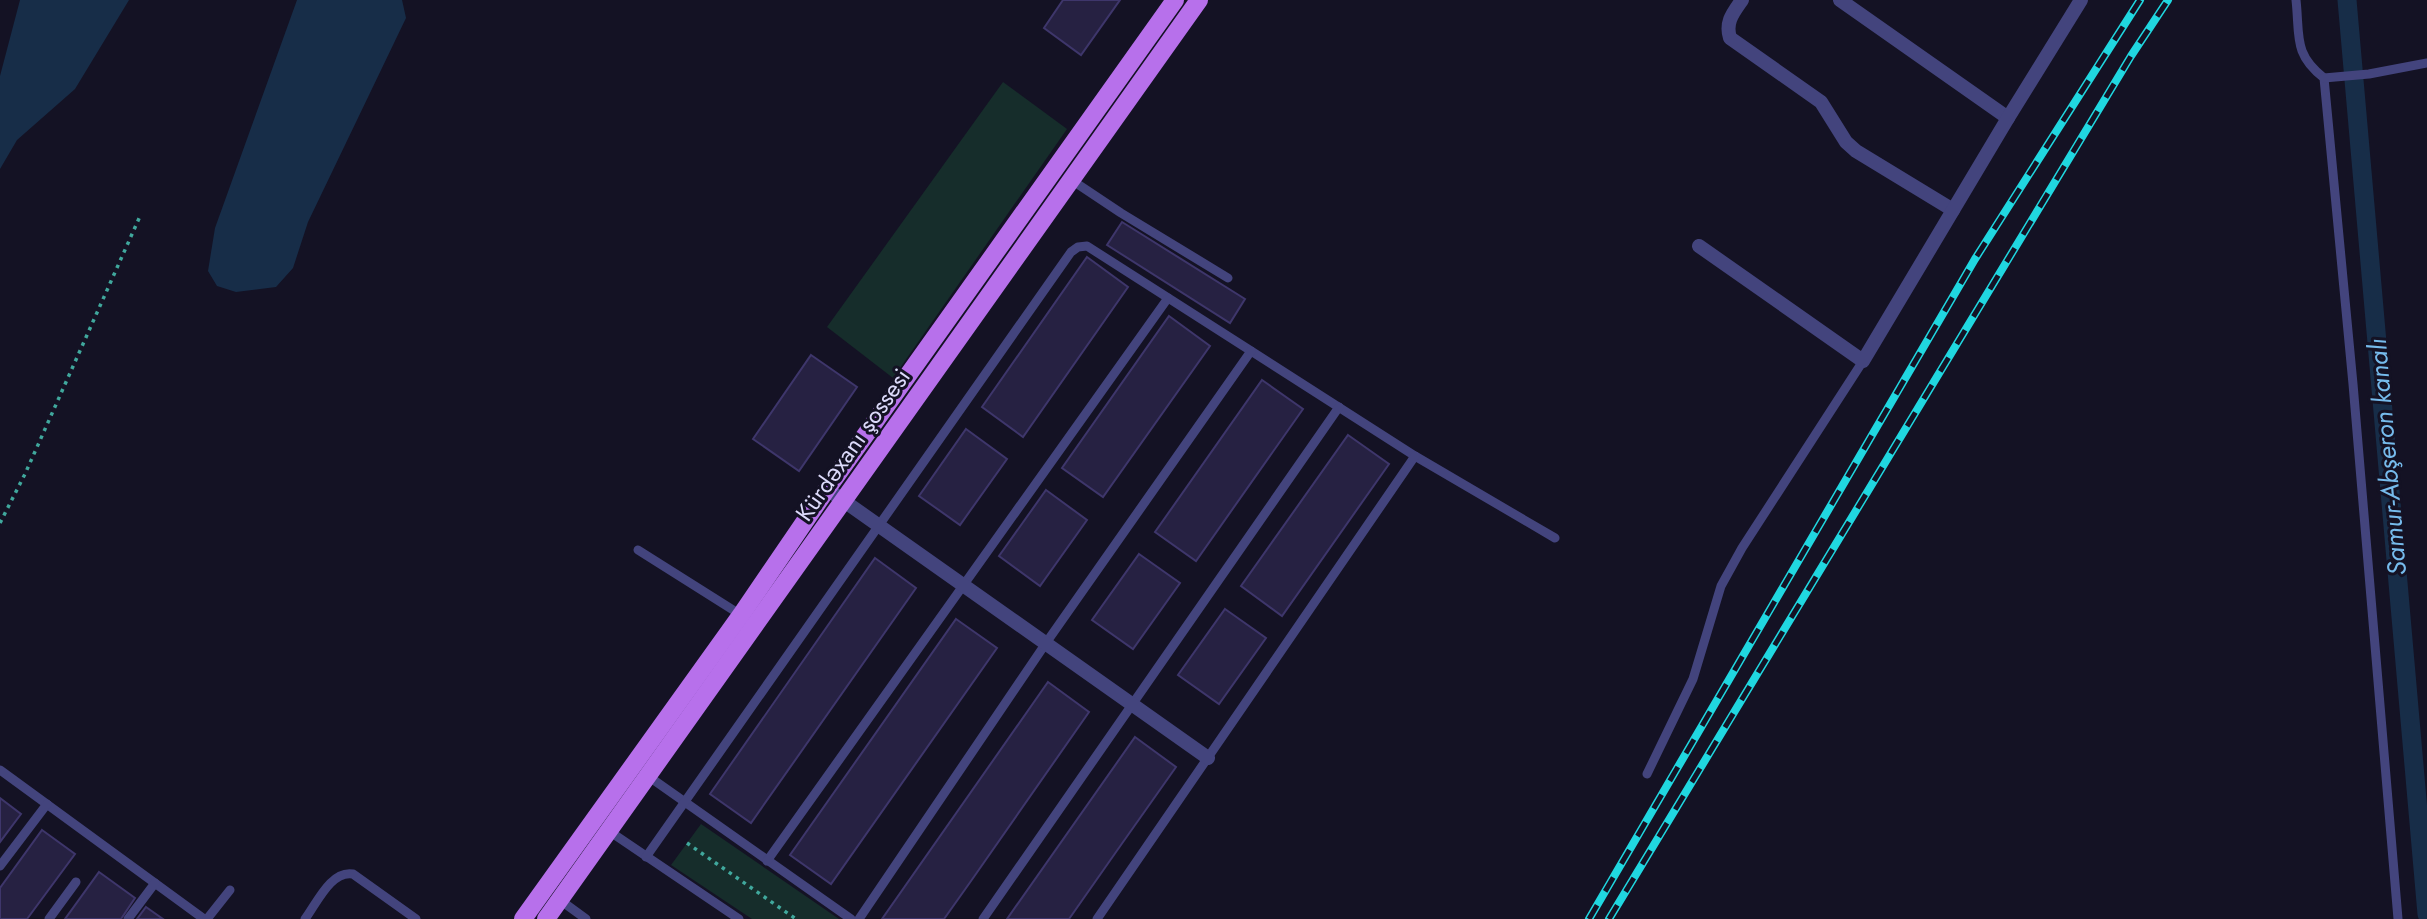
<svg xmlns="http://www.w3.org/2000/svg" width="2427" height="919" viewBox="0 0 2427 919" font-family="Jost,sans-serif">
  <rect width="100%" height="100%" fill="#141224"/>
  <g fill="#162d2b">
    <path d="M 1003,82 L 1067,129 L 893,378 L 827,327 Z"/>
    <path d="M 701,824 L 839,919 L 752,919 L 671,865 Z"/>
  </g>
  <g fill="#172d48">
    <path d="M 20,0 L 129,0 L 75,89 L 17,140 L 0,169 L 0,76 Z"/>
    <path d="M 297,0 L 402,0 L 406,18 L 308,222 L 293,268 L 276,287 L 236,292 L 217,286 L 208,271 L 215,228 Z"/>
  </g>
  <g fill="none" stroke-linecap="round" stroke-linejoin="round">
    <path stroke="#172d48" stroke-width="19" d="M 2347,0 L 2427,914"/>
  </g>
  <g fill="#262142" stroke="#3e366b" stroke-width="2">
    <path d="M 1063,0 L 1120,0 L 1081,55 L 1044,28 Z"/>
    <path d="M 1122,222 L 1245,299 L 1230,323 L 1107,245 Z"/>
    <path d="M 1087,257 L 1128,287 L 1023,437 L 982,407 Z"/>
    <path d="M 1169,316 L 1210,346 L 1103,497 L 1062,468 Z"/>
    <path d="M 811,355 L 857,387 L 799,471 L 753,439 Z"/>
    <path d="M 1262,380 L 1303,409 L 1196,561 L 1155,532 Z"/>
    <path d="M 966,429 L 1007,459 L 960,525 L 919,496 Z"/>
    <path d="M 1348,435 L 1389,464 L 1282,616 L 1241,586 Z"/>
    <path d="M 1046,490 L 1087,520 L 1040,586 L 999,556 Z"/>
    <path d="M 1139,554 L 1180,583 L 1133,649 L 1092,620 Z"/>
    <path d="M 875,558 L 916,588 L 751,823 L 710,794 Z"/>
    <path d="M 1225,609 L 1266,638 L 1219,704 L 1178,675 Z"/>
    <path d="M 956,619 L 997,648 L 831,884 L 790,855 Z"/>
    <path d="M 1048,682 L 1089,712 L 971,881 L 944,919 L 882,919 Z"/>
    <path d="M 1135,737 L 1176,767 L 1116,852 L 1069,919 L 1007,919 Z"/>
    <path d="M 0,798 L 21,814 L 0,842 Z"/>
    <path d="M 42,830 L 75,854 L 27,919 L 0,919 L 0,888 Z"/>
    <path d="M 99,872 L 135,898 L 121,919 L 65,919 Z"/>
    <path d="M 146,907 L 163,919 L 137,919 Z"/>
  </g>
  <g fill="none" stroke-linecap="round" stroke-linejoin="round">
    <g stroke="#40a89d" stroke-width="3.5" stroke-dasharray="3.5 5" stroke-linecap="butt">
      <path d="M 0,523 L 25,474 L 141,214"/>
      <path d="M 687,843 L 796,919"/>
    </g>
    <g stroke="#43447d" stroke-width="9">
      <path d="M 2296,0 C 2300,36 2293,54 2324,78 L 2353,384 L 2398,919"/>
      <path d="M 2324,78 L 2369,74 L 2427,63"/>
      <path d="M 1070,179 L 1121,213 L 1228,278"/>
      <path d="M 638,550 L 741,615"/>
      <path d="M 0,770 L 204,919"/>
      <path d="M 1647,774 L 1693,679 L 1721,586 L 1742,548 L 1863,361"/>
      <path d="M 648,776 L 851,919"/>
      <path d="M 609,831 L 739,919"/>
      <path d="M 646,857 L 1071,252 L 1078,247 L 1087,246 L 1415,456 L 1555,538"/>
      <path d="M 767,861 L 1168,298"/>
      <path d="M 0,866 L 47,804"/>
      <path d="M 560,900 L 586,919"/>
      <path d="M 49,919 L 76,882"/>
      <path d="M 128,919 L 155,883"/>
      <path d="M 207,919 L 230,890"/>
      <path d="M 305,919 C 317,903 331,870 353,874 L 416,919"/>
      <path d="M 859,919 L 1046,643 L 1251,351"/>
      <path d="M 983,919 L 1339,407"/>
      <path d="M 1097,919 L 1415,456"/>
    </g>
    <g stroke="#43447d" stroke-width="14">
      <path d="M 1742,0 C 1733,13 1725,22 1730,38 L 1821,102 L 1846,142 L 1856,151 L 1953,210"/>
      <path d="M 1840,0 L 2008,118"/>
      <path d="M 1699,246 L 1863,361 L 2008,118 L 2081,0"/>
      <path d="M 827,489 L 1208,758"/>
    </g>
    <g stroke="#b770eb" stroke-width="18">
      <path d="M 523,919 L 741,615 L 827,489 L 1175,0"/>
      <path d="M 546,919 L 1199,0"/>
    </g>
    <g stroke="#20d7e0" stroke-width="8">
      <g id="rail">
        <path d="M 1589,919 L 1975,259 L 2140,0"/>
        <path d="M 1609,919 L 2131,56 L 2168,0"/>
      </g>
    </g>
    <use href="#rail" stroke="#141224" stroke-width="5" stroke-dasharray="16" stroke-linecap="butt"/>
  </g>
  <g text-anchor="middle" stroke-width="6" stroke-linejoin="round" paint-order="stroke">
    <g font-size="24" fill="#dcdafa" stroke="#141224">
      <text transform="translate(853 445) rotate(-55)" y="8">Kürdəxanı şossesi</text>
    </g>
    <g font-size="26" font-style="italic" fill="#76bbec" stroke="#141224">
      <text transform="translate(2387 457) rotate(-95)" y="9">Samur-Abşeron kanalı</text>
    </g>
  </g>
</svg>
